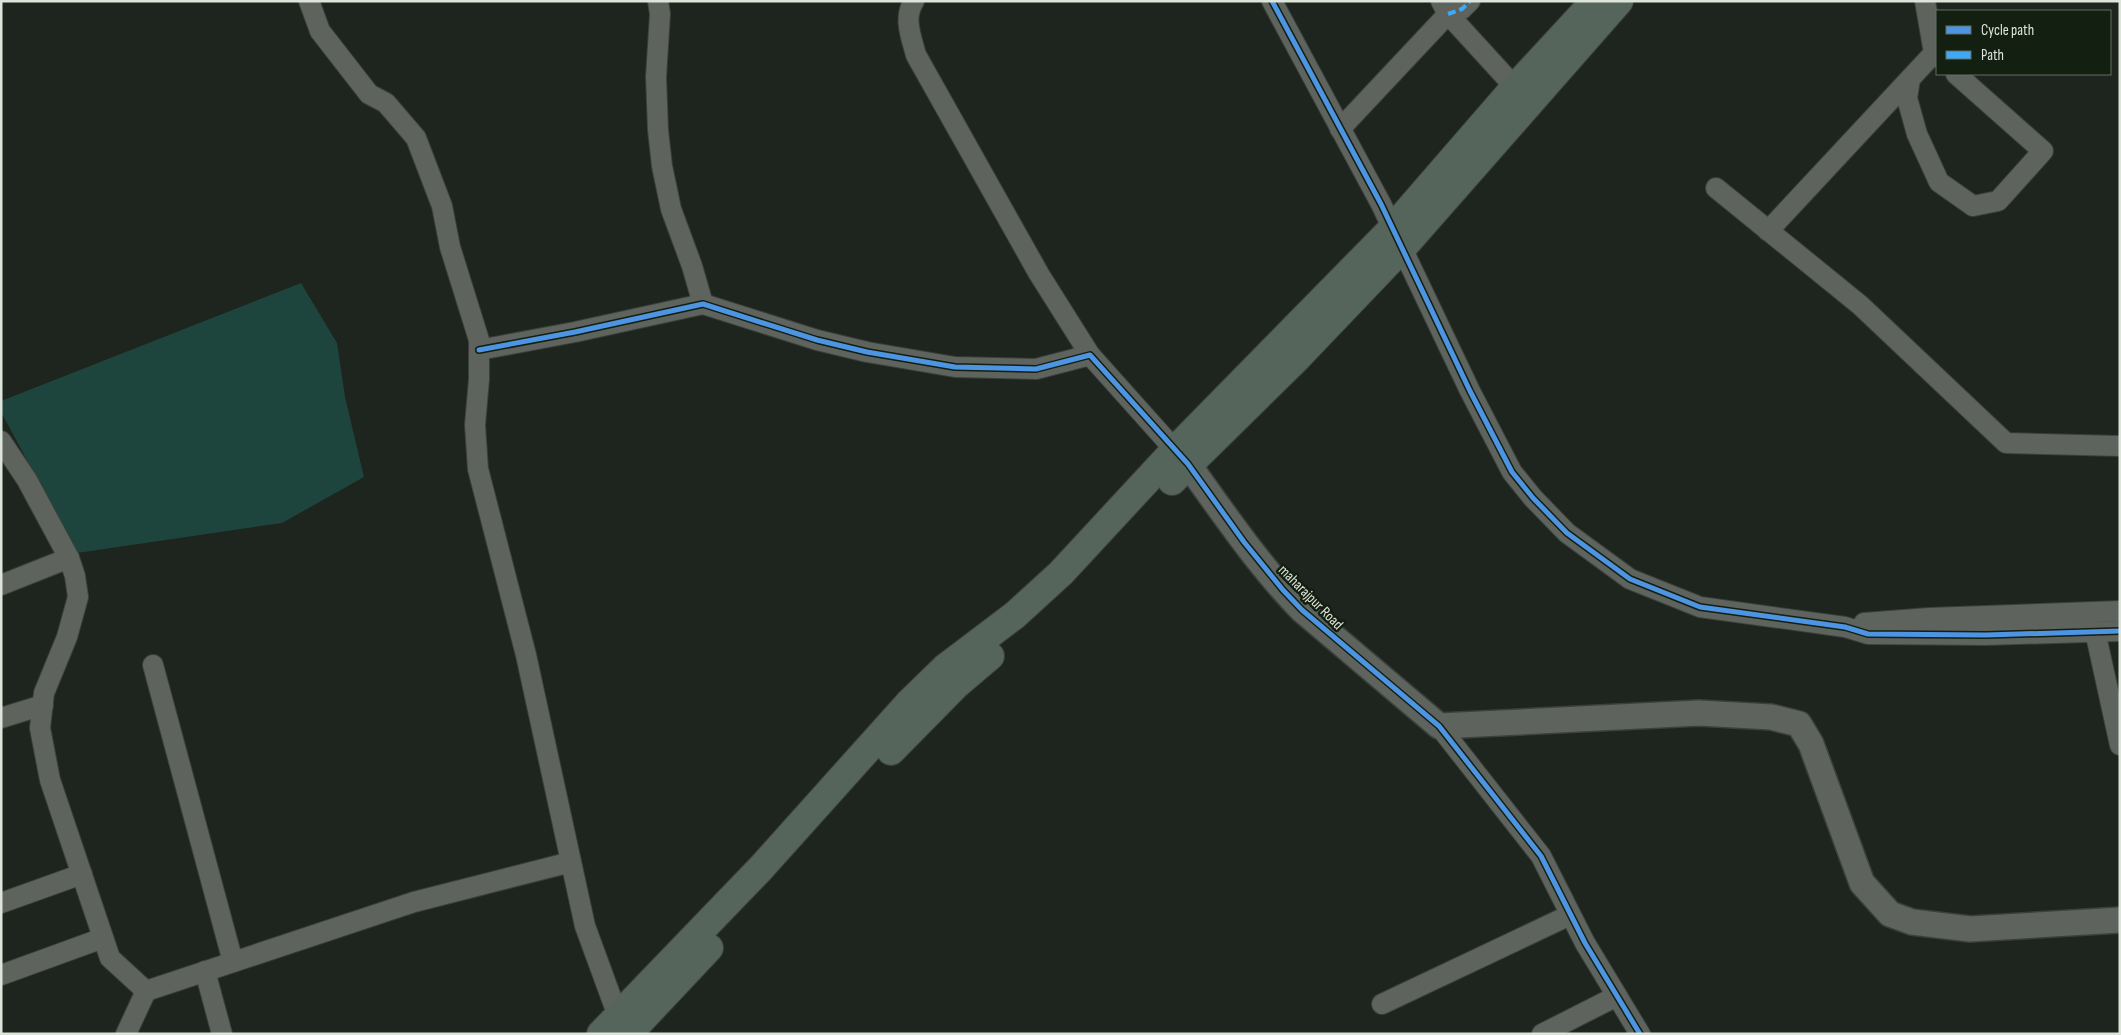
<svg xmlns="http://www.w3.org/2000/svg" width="2121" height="1035" viewBox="0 0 2121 1035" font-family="'Sofia Sans Condensed',sans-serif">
  <rect width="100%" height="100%" fill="#1e241e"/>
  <path fill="#1e453d" d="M 301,283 L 337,343 L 345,397 L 364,477 L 282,523 L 77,553 L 1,412 L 1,401 Z"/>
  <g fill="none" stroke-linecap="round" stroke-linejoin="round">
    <g stroke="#3b403a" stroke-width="22">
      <g id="minor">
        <path d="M 309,1 L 320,31 L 369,94 L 386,103 L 416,138 L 442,206 L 450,247 L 479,340 L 479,379 L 475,425 L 478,469 L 526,655 L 585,926 L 622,1027"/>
        <path d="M 658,1 L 660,14 L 656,77 L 658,130 L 662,166 L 671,209 L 692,266 L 703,304"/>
        <path d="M 914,1 C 903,18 911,36 916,55 L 1039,274 L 1090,355"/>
        <path d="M 1272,1 L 1381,204 L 1470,391 L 1512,472 L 1533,498 L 1567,533 L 1630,579 L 1700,607 L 1845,627 L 1868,634 L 1986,635 L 2120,631"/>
        <path d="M 1441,1 L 1448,14 L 1462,9 L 1470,1"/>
        <path d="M 1925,1 L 1934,53 L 1937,57"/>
        <path d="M 1910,79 L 1907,98 L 1917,134 L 1939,182 L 1973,206 L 1998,201 L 2043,151 L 1956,74"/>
        <path d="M 1340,129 L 1448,14 L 1523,96"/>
        <path d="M 1716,188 L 1860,305 L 2006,443 L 2120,446"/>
        <path d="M 1768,231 L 1934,53"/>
        <path d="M 479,350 L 575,332 L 703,304 L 817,340 L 867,352 L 955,367 L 1036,369 L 1090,355 L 1183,459"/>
        <path d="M 1,441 L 27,480 L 69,558 L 75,576 L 78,597 L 67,637 L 44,693 L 40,728 L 50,780 L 110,958 L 146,991"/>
        <path d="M 1,585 L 69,558"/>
        <path d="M 1864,623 L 1929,618 L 2120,611"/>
        <path d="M 2095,631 L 2120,745"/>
        <path d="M 153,665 L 233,962"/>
        <path d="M 1,718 L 43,705"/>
        <path d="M 1439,726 L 1541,856 L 1585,943 L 1640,1034"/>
        <path d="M 1,903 L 82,874"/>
        <path d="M 205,971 L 222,1034"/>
        <path d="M 1,975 L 103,938"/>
        <path d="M 1382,1004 L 1570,915"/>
        <path d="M 126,1034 L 146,991 L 414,902 L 571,862"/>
        <path d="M 1542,1034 L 1617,996"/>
      </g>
    </g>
    <g stroke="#3b403a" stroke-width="28">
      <path id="tertiary" d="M 1188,464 C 1224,514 1259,566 1302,610 L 1439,726 L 1699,713 L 1771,717 L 1799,724 L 1811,744 L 1862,883 L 1890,914 L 1912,922 L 1970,929 L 2120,920"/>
    </g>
    <g stroke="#3b403a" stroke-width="30">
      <g id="trunk">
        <path d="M 1172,481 L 1296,359 L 1403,247 L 1619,1"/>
        <path d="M 891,751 L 957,684 L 990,656"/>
        <path d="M 601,1034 L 761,868 L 909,703 L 945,668 L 1015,615 L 1061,573 L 1175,450 L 1393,228 L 1510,93 L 1595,1"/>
        <path d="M 628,1034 L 709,948"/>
      </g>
    </g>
    <use href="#minor" stroke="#5f635e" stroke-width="20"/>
    <use href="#tertiary" stroke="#5f635e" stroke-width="25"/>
    <use href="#trunk" stroke="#56655c" stroke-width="28"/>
    <path stroke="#3fa9f5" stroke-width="4" stroke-dasharray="8 4" stroke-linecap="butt" d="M 1448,14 L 1462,9 L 1470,1"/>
    <g stroke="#131f10" stroke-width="8">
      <g id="cycleway">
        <path d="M 1272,1 L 1381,204 L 1470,391 L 1512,472 L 1533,498 L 1567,533 L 1630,579 L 1700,607 L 1845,627 L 1868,634 L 1986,635 L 2120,631"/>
        <path d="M 479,350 L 575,332 L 703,304 L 817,340 L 867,352 L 955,367 L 1036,369 L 1090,355 L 1188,464 L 1244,542 L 1283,590 L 1302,610 L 1439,726 L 1541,856 L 1585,943 L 1640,1034"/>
      </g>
    </g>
    <use href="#cycleway" stroke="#4d94e3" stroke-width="5"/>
  </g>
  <g text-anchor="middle" stroke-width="5" stroke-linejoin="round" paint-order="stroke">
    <g font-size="15" fill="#dde5db" stroke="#131f10">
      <text transform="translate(1311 597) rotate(45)" y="5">maharajpur Road</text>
    </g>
  </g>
  <rect width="2121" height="1035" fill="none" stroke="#dde5db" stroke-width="5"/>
  <rect x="1936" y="10" width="175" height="65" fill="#131f10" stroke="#646e61"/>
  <rect x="1946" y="26" width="25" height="8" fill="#4d94e3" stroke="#646e61"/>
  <text x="1981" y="35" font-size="15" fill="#dde5db">Cycle path</text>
  <rect x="1946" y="51" width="25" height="8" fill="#3fa9f5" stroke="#646e61"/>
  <text x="1981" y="60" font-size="15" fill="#dde5db">Path</text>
</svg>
